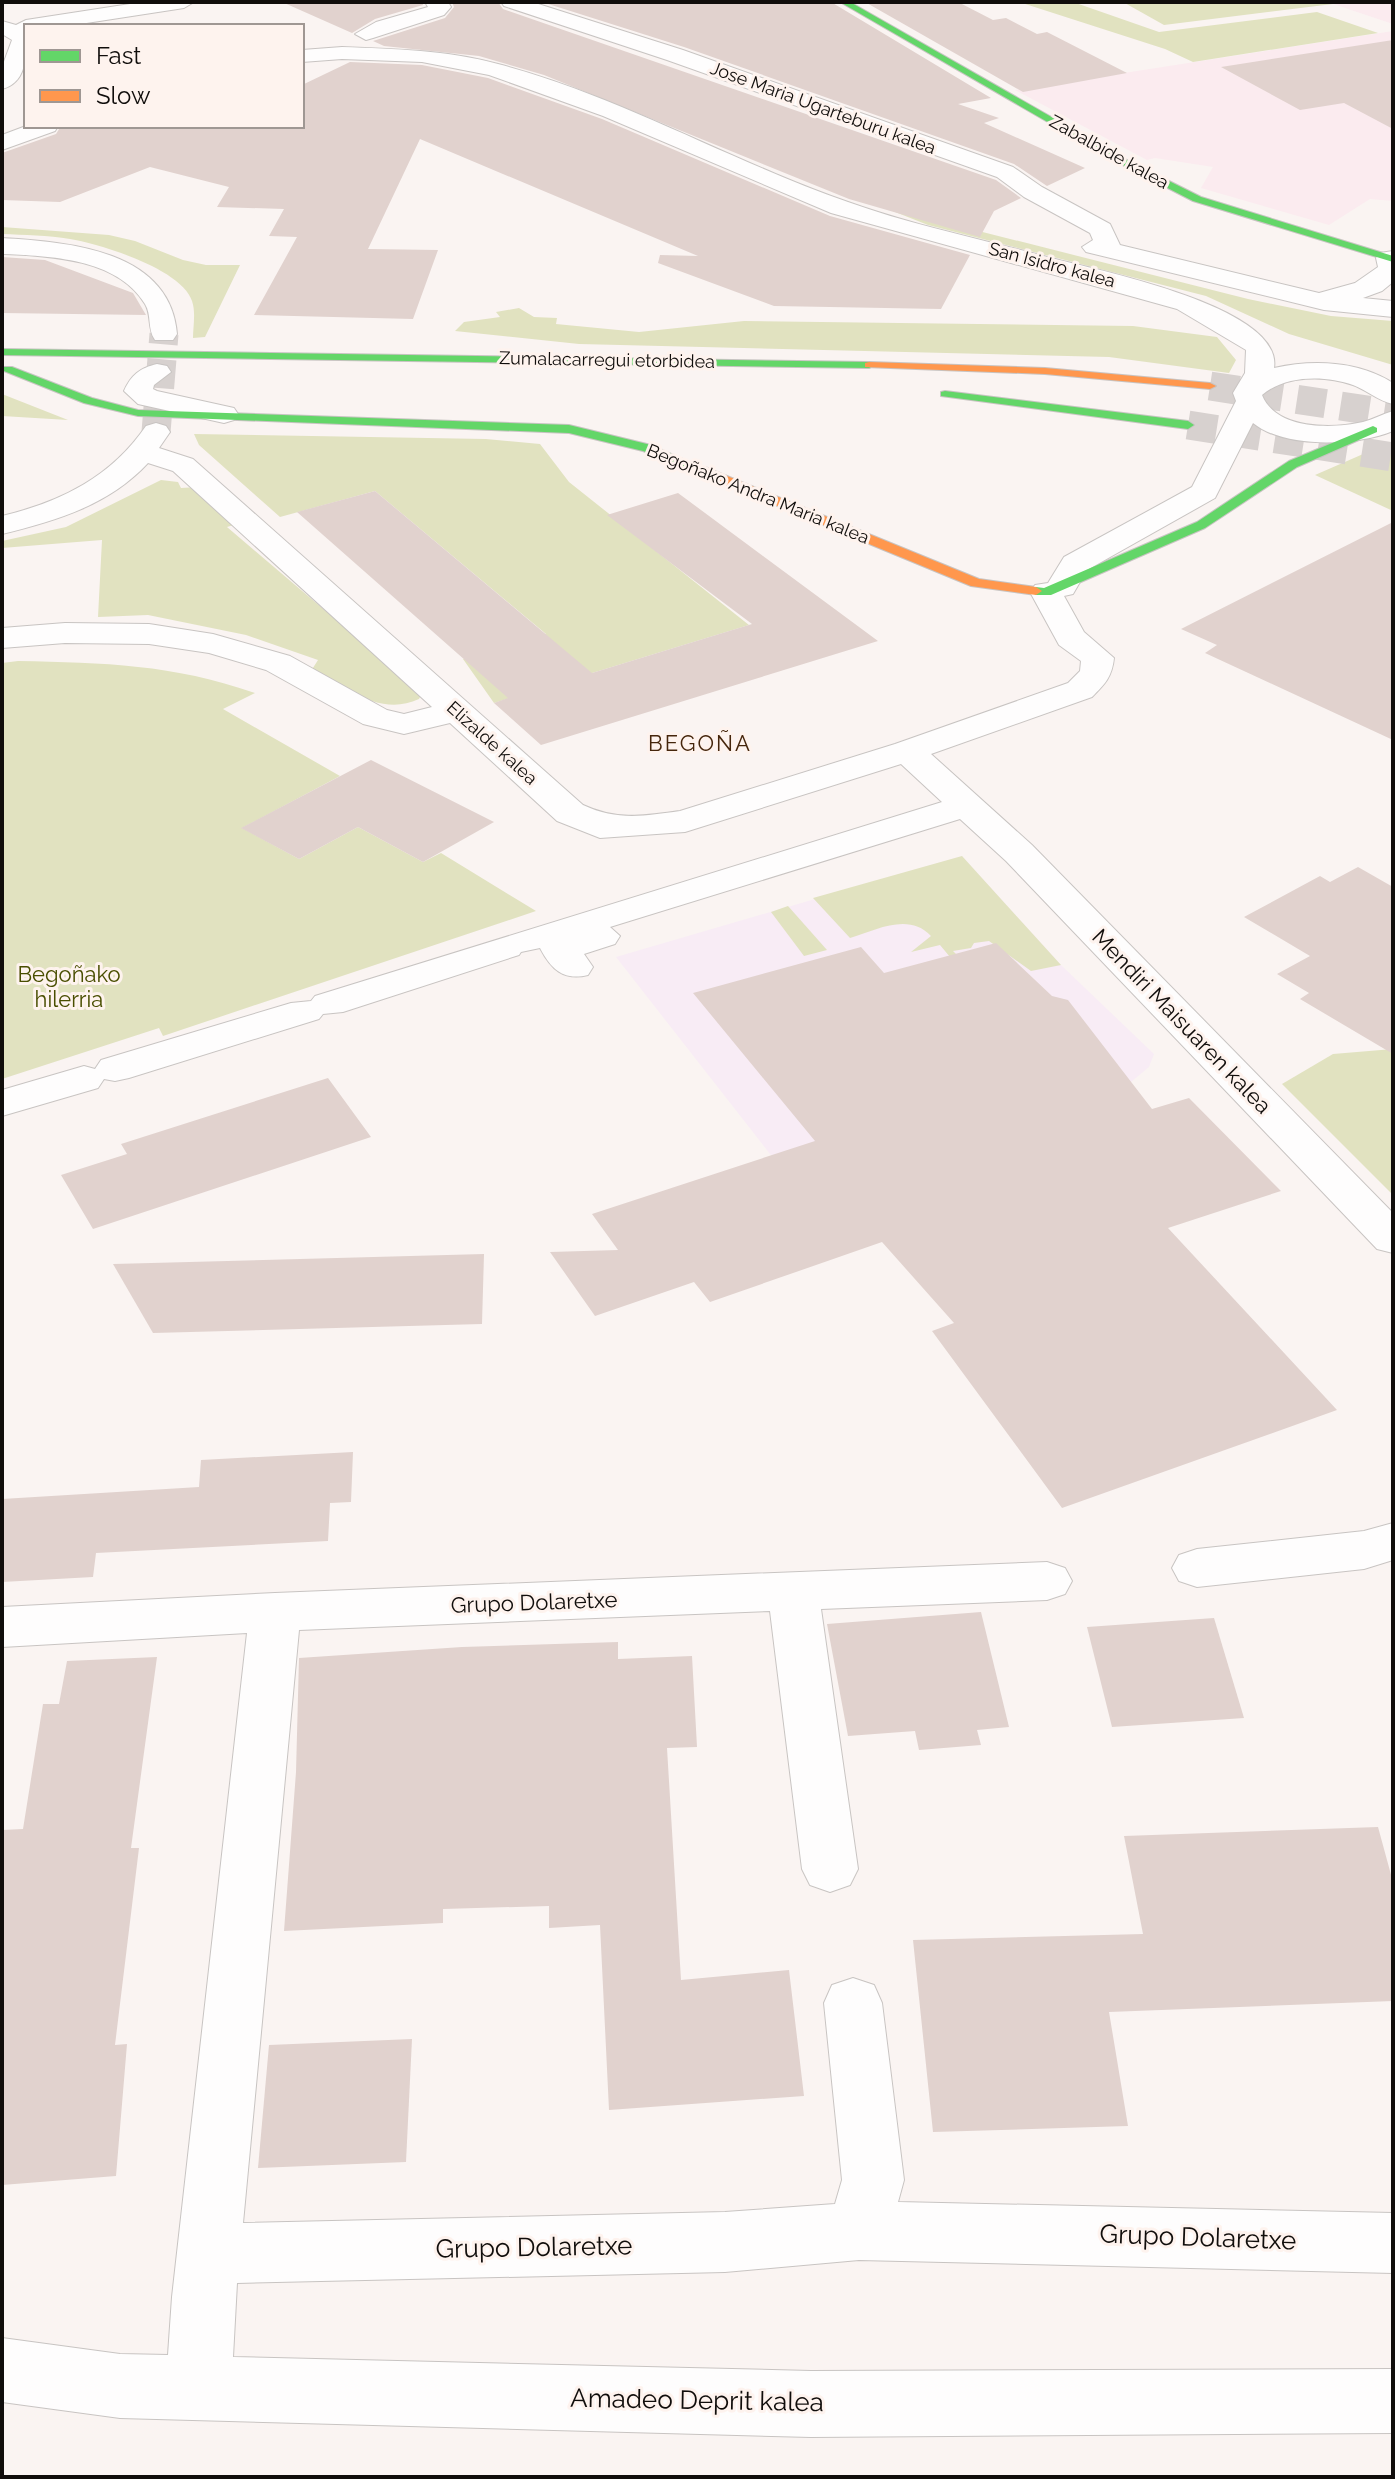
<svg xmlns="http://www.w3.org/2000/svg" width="1395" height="2479" viewBox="0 0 1395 2479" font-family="Raleway,sans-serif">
  <rect width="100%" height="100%" fill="#faf4f2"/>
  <g fill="#fbebef">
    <path d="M 1328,2 L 1393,2 L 1393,24 L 1351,10 Z"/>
    <path d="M 1393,31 L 1393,201 L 1370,199 L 1329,225 L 1201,188 L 1213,167 L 1155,158 L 1147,160 L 1015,90 Z"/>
  </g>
  <path fill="#f8ecf5" d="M 962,856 L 1061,965 L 1154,1054 L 1149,1067 L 1131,1082 L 774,1159 L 616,957 Z"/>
  <g fill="#e1e2c0">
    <path d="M 1019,2 L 1073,2 L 1159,32 L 1317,12 L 1378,33 L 1193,62 L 1165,49 Z"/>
    <path d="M 1123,2 L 1328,2 L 1333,4 L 1164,25 Z"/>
    <path d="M 880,206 L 1248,299 L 1331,316 L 1393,321 L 1393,365 L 1289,334 L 1206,296 L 928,225 Z"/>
    <path d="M 2,227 L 109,235 L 135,241 L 183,260 L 206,265 L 240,265 L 205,337 L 193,338 C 193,327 196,312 192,301 C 182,269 100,244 70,239 C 48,235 24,235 2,234 Z"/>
    <path d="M 519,308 L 534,317 L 557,318 L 556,324 L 639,332 L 744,321 L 1133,326 L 1217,337 L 1236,360 L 1229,373 L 1109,357 L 579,344 L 455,331 L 464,322 L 500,317 L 496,312 Z"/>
    <path d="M 2,394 L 68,420 L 2,416 Z"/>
    <path d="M 194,434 L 486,439 L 540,444 L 569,482 L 749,625 L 494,703 L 463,659 L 546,634 L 375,491 L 280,517 L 199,445 Z"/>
    <path d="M 1393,441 L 1393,511 L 1315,475 Z"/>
    <path d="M 161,480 L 178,482 L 181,488 L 198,487 L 237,524 L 227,527 L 422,693 L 419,699 C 381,717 346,688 311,671 L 318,660 L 246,635 L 148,615 L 98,617 L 102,540 L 2,548 L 2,541 L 66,527 Z"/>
    <path d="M 18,661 C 105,663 172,664 255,693 L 223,709 L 340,776 L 242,828 L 299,859 L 358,827 L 423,862 L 441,853 L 536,911 L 163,1036 L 159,1028 L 2,1079 L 2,663 Z"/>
    <path d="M 962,856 L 1061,965 L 1031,971 L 989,941 L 974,943 L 971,948 L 953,951 L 957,955 L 950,957 L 940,945 L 911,952 L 931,936 C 909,912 876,930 850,938 L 813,898 Z"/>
    <path d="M 788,906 L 827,950 L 804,956 L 771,912 Z"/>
    <path d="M 1393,1049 L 1393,1195 L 1282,1084 L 1333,1054 Z"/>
  </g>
  <g fill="#e1d2ce">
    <path d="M 282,2 L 422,2 L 423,5 L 375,19 L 352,33 Z"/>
    <path d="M 452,2 L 498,2 L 503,9 L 996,180 L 1021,198 L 994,211 L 980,237 L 849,199 L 544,75 L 479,56 L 384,46 L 373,41 L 445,18 L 454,7 Z"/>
    <path d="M 542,2 L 831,2 L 991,98 L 958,104 L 999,118 L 984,123 L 1085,168 L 1047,186 L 1014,164 L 684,47 Z"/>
    <path d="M 865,2 L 958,2 L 993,20 L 1006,18 L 1037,34 L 1047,32 L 1127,73 L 1023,92 Z"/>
    <path d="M 1393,40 L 1393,129 L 1344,103 L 1300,110 L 1221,67 Z"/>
    <path d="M 350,62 L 422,65 L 488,78 L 602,119 L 830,216 L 970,255 L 941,309 L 774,306 L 658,263 L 660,255 L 698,256 L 420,139 L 368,249 L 438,250 L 413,319 L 254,315 L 297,237 L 269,236 L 284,209 L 217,207 L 229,187 L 150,167 L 60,202 L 2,200 L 2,153 L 56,134 L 61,126 L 302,126 L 302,85 Z"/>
    <path d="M 2,257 L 45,260 L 133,293 L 146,315 L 2,313 Z"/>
    <path d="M 375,491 L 592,673 L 752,624 L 607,515 L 678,493 L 878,641 L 541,745 L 494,703 L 508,698 L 297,512 Z"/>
    <path d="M 1393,522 L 1393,740 L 1205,653 L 1217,645 L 1181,629 Z"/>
    <path d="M 371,760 L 494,822 L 423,862 L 358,827 L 299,859 L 241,828 Z"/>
    <path d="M 1358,867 L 1393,887 L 1393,1054 L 1300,999 L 1309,993 L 1277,974 L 1310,956 L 1244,917 L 1320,876 L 1330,882 Z"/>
    <path d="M 996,943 L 1052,996 L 1068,1000 L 1152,1109 L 1189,1098 L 1281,1191 L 1168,1228 L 1337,1410 L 1062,1508 L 932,1331 L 954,1323 L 882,1242 L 710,1302 L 694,1282 L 595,1316 L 550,1252 L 618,1250 L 592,1214 L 815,1141 L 693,993 L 861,947 L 884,973 Z"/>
    <path d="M 328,1078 L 371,1137 L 93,1229 L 61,1175 L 127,1154 L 121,1144 Z"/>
    <path d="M 484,1254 L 482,1324 L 153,1333 L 113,1264 Z"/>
    <path d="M 353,1452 L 351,1502 L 330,1503 L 328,1541 L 96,1553 L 93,1577 L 2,1582 L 2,1499 L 199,1487 L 201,1460 Z"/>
    <path d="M 981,1612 L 1009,1727 L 977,1730 L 981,1745 L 919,1750 L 915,1731 L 848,1736 L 827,1624 Z"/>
    <path d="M 1214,1618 L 1244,1718 L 1112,1727 L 1087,1627 Z"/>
    <path d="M 618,1642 L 618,1659 L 692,1656 L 697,1747 L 667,1748 L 681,1980 L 789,1970 L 804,2096 L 609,2110 L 600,1925 L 549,1928 L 549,1906 L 443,1909 L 443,1923 L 284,1931 L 296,1772 L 299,1658 L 462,1647 Z"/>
    <path d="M 157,1657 L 131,1848 L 139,1848 L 115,2045 L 127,2044 L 116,2176 L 2,2185 L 2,1830 L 23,1829 L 43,1704 L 59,1704 L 67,1661 Z"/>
    <path d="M 1378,1827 L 1393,1882 L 1393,2001 L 1109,2012 L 1128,2126 L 933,2132 L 913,1940 L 1143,1934 L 1124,1836 Z"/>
    <path d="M 412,2039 L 406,2162 L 258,2168 L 269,2045 Z"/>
  </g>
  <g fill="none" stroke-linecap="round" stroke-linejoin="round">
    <path stroke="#d7d1cf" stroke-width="29" stroke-dasharray="29 15" stroke-linecap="butt" d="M 156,432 L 164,334"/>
    <g stroke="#d7d1cf" stroke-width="29" stroke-dasharray="29 15" stroke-linecap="butt">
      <path d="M 1210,386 L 1393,414"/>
      <path d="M 1188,425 L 1393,457"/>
    </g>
    <g stroke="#c8c4c2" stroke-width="2">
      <g id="street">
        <path d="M 143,2 L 194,2 L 184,8 L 67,26 L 26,26 C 26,49 30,82 2,89 L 2,67 L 12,40 L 2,34 L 2,21 L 16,25 L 26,20 Z"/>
        <path d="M 425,2 L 448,2 L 451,7 L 444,15 L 373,38 L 366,40 L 355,34 L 376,22 L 428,7 Z"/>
        <path d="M 501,2 L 532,2 L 683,50 L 1013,167 L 1042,187 L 1110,224 L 1120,245 L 1319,293 L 1355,283 L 1378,267 L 1376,258 L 1380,253 L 1393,251 L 1393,282 L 1382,291 L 1363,298 L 1393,301 L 1393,317 L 1324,310 L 1086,252 L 1082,247 L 1093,240 L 1090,233 L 1024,197 L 997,177 L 667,60 L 504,6 Z"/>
        <path d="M 342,47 C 395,49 447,50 498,64 C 620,96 730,161 848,202 C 912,225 981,239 1047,257 C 1092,269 1284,306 1274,368 C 1313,359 1359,361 1393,383 L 1393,404 C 1378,401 1367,390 1353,385 C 1325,375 1285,375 1262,395 C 1276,430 1332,429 1363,422 C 1374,419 1383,414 1393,411 L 1393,431 C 1357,446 1285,449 1253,423 L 1215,498 L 1087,570 L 1073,594 L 1064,596 L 1084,632 L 1114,658 C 1112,677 1105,684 1092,697 L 931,754 L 1032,845 L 1393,1213 L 1393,1253 L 1377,1249 L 1006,861 L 960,819 L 610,927 L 620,936 L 615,944 L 584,954 L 593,967 L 588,975 C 563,981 551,969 540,948 L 521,952 L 519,955 L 343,1012 L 323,1014 L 319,1019 L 129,1078 L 115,1081 L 104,1079 L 98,1088 L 2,1116 L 2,1090 L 84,1066 L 95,1069 L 101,1060 L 291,1003 L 311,1001 L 315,996 L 942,802 L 901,764 L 685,832 L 600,838 L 557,821 L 450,723 L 404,734 L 363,724 L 266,670 L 209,653 L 149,644 L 65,643 L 2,648 L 2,628 L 65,623 L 149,624 L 213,634 L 290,656 L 387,710 L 404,714 L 432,707 L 173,471 L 148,463 C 109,505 56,521 2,534 L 2,516 C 61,502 111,477 146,426 L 156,423 L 166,426 L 170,432 L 159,448 L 193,459 L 583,805 C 617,821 644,816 680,811 L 895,744 L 1068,683 L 1080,671 L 1081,661 L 1059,645 L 1030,592 L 1035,585 L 1048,583 L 1064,557 L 1192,487 L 1236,401 L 1233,393 L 1245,373 L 1246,350 L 1177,309 L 831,213 L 603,116 L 489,75 L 422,62 L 342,59 L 302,62 L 302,50 Z"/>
        <path d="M 26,126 L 58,126 L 55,131 L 2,150 L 2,135 Z"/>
        <path d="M 2,238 C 69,242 170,250 177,334 L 173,340 L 155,340 C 147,329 152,315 145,304 C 117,258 49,256 2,254 Z"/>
        <path d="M 157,364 L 167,366 L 171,372 L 154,385 L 153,389 L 157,391 L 234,408 L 238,414 L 234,420 L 224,423 L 138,404 L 124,391 C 131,375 140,368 157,364 Z"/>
        <path d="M 1393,1523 L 1393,1560 L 1364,1569 L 1197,1587 L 1179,1581 L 1172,1568 L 1179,1555 L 1197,1549 L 1364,1531 Z"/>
        <path d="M 1047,1562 L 1065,1568 L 1072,1581 L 1065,1594 L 1047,1600 L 821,1609 L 858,1869 L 850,1885 L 830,1892 L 810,1885 L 802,1869 L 770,1611 L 299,1630 L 243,2223 L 725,2212 L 835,2204 L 842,2180 L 824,2003 L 832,1985 L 853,1978 L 874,1985 L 882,2003 L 904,2180 L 898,2202 L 1393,2213 L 1393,2273 L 859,2260 L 725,2272 L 237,2283 L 233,2357 L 811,2371 L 1393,2369 L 1393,2433 L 811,2437 L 120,2418 L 2,2402 L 2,2338 L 120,2354 L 168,2355 L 172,2297 L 247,1633 L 2,1647 L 2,1607 L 275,1593 Z"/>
      </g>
    </g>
    <g stroke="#c8c4c2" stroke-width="2">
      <g id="fast">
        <path d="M 840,2 L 850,2 L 1123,158 L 1201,197 L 1393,256 L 1393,262 L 1193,201 L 1117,162 Z"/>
        <path d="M 2,349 L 869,362 L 875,365 L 869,368 L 2,355 Z"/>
        <path d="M 4,367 L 12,367 L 92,398 L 138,410 L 569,425 L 651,445 L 707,470 L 697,473 L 643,451 L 569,433 L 138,416 L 84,403 L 4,371 Z"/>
        <path d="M 945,391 L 1188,421 L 1194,425 L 1188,429 L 941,396 L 941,392 Z"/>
        <path d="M 1373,426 L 1377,428 L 1377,432 L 1297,467 L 1205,528 L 1051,595 L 1036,595 L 1030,591 L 1036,587 L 1044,588 L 1197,522 L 1289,461 Z"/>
      </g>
    </g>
    <g stroke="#c8c4c2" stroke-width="2">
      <g id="slow">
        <path d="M 869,362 L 1045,368 L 1210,383 L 1216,386 L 1210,389 L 1045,374 L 865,367 L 865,363 Z"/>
        <path d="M 697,467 L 705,467 L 979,579 L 1036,587 L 1042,591 L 1036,595 L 971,586 L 697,473 Z"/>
      </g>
    </g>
    <use href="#street" fill="#fefdfd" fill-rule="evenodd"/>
    <use href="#fast" fill="#63d668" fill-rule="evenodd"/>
    <use href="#slow" fill="#ff974d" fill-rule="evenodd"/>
  </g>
  <g text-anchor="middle" stroke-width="6" stroke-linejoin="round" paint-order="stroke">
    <g font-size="18" fill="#100d0b" stroke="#fef3ee">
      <text transform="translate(823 108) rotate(20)" y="6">Jose Maria Ugarteburu kalea</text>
      <text transform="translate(1109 152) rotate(29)" y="6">Zabalbide kalea</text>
      <text transform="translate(1052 265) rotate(15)" y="6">San Isidro kalea</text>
      <text transform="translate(607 360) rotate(1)" y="6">Zumalacarregui etorbidea</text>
      <text transform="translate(758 494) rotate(22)" y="6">Begoñako Andra Maria kalea</text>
      <text transform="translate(492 743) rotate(42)" y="6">Elizalde kalea</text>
    </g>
    <g font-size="22" letter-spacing="2" fill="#45260c" stroke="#fef3ee">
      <text x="700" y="751">BEGOÑA</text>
    </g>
    <g font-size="22" fill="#494e00" stroke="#fef3ee">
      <text x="69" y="982">Begoñako<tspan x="69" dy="25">hilerria</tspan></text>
    </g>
    <g font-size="22" fill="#100d0b" stroke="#fef3ee">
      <text transform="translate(1182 1021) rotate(46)" y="8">Mendiri Maisuaren kalea</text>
      <text transform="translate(534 1602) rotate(-2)" y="8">Grupo Dolaretxe</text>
    </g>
    <g font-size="26" fill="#100d0b" stroke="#fef3ee">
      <text transform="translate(1198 2237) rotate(2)" y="9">Grupo Dolaretxe</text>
      <text transform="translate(534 2247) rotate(-1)" y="9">Grupo Dolaretxe</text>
      <text transform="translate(697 2400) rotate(1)" y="9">Amadeo Deprit kalea</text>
    </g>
  </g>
  <rect width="1395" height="2479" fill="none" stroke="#100d0b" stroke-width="8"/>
  <rect x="24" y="24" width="280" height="104" fill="#fef3ee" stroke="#9f9793" stroke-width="2"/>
  <rect x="40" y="50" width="40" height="12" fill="#63d668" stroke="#9f9793" stroke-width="2"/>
  <text x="96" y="64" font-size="24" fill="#100d0b">Fast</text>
  <rect x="40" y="90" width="40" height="12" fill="#ff974d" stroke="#9f9793" stroke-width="2"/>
  <text x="96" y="104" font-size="24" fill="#100d0b">Slow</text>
</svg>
